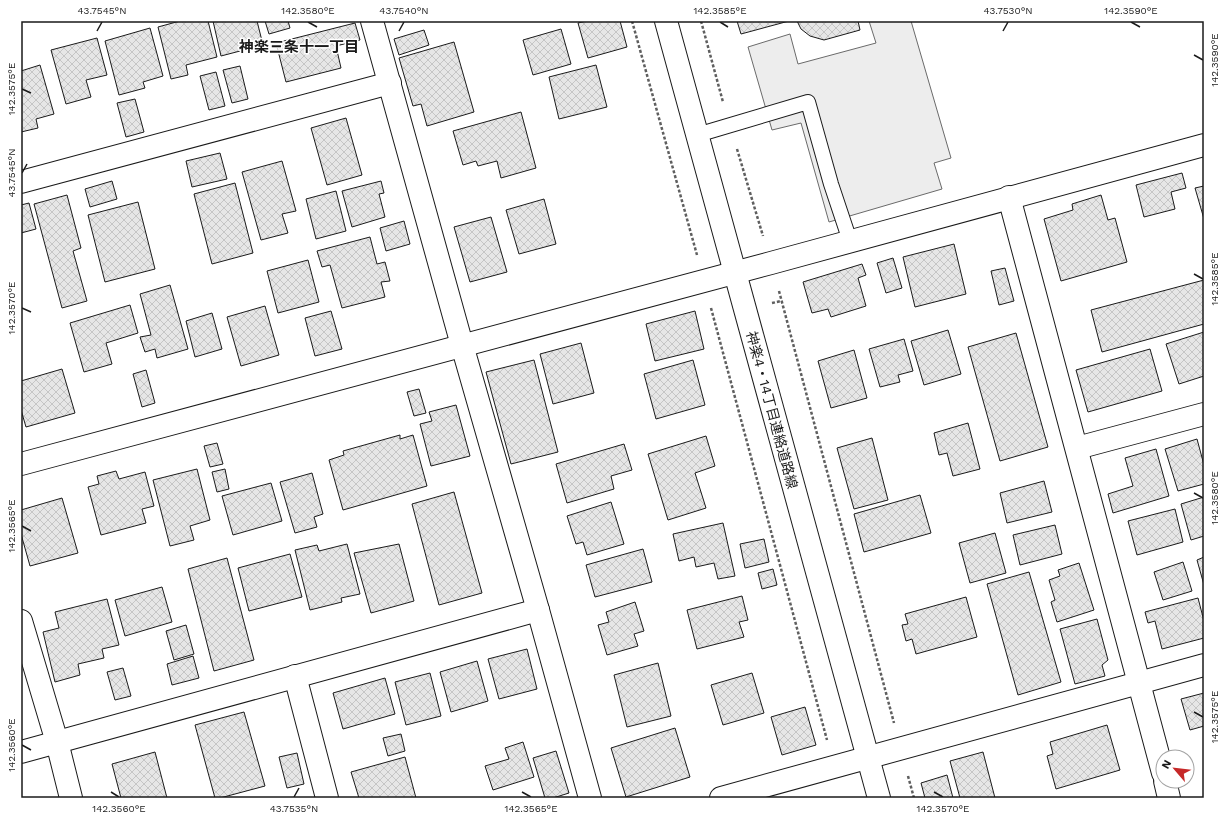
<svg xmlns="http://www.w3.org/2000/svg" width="1225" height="819" viewBox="0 0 1225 819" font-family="'Work Sans','Noto Sans JP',sans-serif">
  <defs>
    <pattern id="building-cross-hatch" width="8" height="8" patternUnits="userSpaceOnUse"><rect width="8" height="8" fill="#e6e6e6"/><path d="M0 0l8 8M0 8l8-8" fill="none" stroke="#c5c5c5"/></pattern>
  </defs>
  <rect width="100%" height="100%" fill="#fff"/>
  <path fill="#ededed" stroke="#6a6a6a" d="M 869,21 L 911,21 L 951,158 L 934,163 L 942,189 L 829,222 L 801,123 L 772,130 L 748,47 L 790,34 L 798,64 L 876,43 Z"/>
  <g fill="url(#building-cross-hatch)" stroke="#1a1a1a">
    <path d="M 180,21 L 208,21 L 217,57 L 186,65 L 188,75 L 171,79 L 158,27 Z"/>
    <path d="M 213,21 L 257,21 L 263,45 L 221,56 Z"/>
    <path d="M 265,21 L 288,21 L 290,28 L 269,34 Z"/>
    <path d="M 587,21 L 620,21 L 627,47 L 588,58 L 578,23 Z"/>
    <path d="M 737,21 L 789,21 L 741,34 Z"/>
    <path d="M 797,21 L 858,21 L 860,30 L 824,40 L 810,36 L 801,29 Z"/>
    <path d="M 355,23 L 360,40 L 336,46 L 341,68 L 286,82 L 276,43 Z"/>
    <path d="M 150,28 L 163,76 L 143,82 L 145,88 L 119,95 L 105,41 Z"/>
    <path d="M 561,29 L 571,64 L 533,75 L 523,40 Z"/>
    <path d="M 424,30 L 429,45 L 399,55 L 394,39 Z"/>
    <path d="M 97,38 L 107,75 L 86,80 L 91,97 L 66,104 L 51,50 Z"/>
    <path d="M 454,42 L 474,112 L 427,126 L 421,104 L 413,106 L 399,58 Z"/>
    <path d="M 40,65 L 54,114 L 36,119 L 38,128 L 21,132 L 21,71 Z"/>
    <path d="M 596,65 L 607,107 L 559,119 L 549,77 Z"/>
    <path d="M 240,66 L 248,99 L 232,103 L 223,70 Z"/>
    <path d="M 216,72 L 225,106 L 209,110 L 200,76 Z"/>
    <path d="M 135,99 L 144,132 L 126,137 L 117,103 Z"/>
    <path d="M 521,112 L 536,168 L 501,178 L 497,161 L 478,166 L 476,161 L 463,165 L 453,131 Z"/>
    <path d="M 346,118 L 362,175 L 327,185 L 311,128 Z"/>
    <path d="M 220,153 L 227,179 L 192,187 L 186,161 Z"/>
    <path d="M 282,161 L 296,211 L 282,214 L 288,233 L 261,240 L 242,172 Z"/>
    <path d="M 1182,173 L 1186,188 L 1171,192 L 1175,209 L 1144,217 L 1136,185 Z"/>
    <path d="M 112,181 L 117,199 L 90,207 L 85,189 Z"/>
    <path d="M 381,181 L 384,193 L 379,194 L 385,217 L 352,227 L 342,191 Z"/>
    <path d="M 235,183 L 253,253 L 212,264 L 194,194 Z"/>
    <path d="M 1204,186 L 1204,219 L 1195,188 Z"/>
    <path d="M 336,191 L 346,231 L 316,239 L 306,199 Z"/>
    <path d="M 67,195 L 81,248 L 73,251 L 87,301 L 62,308 L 34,204 Z"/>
    <path d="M 1101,195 L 1108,220 L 1115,218 L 1127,262 L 1061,281 L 1044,219 L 1073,210 L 1072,204 Z"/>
    <path d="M 544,199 L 556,244 L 519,254 L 506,210 Z"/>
    <path d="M 138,202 L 155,269 L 105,282 L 88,215 Z"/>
    <path d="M 29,203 L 36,229 L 21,233 L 21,205 Z"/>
    <path d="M 491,217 L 507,272 L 470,282 L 454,227 Z"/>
    <path d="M 404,221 L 410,244 L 386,251 L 380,228 Z"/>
    <path d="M 370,237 L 377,264 L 385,262 L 390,281 L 381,282 L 385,297 L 342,308 L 330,265 L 322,267 L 317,251 Z"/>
    <path d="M 954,244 L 966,294 L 915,307 L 903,257 Z"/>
    <path d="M 893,258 L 902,288 L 886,293 L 877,263 Z"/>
    <path d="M 308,260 L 319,302 L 278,313 L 267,271 Z"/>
    <path d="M 862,264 L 866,275 L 858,278 L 866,306 L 831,317 L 828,309 L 812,313 L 803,282 Z"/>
    <path d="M 1005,268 L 1014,301 L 999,305 L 991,271 Z"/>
    <path d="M 1204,280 L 1204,324 L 1102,352 L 1091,310 Z"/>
    <path d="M 170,285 L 188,349 L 157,358 L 155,349 L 145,352 L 140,337 L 151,335 L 140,294 Z"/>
    <path d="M 130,305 L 138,333 L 106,343 L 112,364 L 84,372 L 70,323 Z"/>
    <path d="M 265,306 L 279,355 L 241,366 L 227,317 Z"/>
    <path d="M 331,311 L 342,349 L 315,356 L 305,318 Z"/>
    <path d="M 695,311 L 704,349 L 655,361 L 646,324 Z"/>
    <path d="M 212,313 L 222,349 L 195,357 L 186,321 Z"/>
    <path d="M 948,330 L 961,374 L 924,385 L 911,341 Z"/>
    <path d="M 1204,332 L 1204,376 L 1179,384 L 1166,344 Z"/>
    <path d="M 1016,333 L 1048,447 L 1000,461 L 968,347 Z"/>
    <path d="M 904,339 L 913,371 L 898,375 L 900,382 L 880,387 L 869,349 Z"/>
    <path d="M 581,343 L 594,393 L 553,404 L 540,354 Z"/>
    <path d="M 1150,349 L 1162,391 L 1088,412 L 1076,370 Z"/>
    <path d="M 854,350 L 867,398 L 831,408 L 818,361 Z"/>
    <path d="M 534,360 L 558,452 L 511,464 L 486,372 Z"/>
    <path d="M 693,360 L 705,405 L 656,419 L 644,374 Z"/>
    <path d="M 62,369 L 75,413 L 26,427 L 21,410 L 21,381 Z"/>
    <path d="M 146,370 L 155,403 L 142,407 L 133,374 Z"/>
    <path d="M 419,389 L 426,413 L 414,416 L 407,392 Z"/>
    <path d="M 456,405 L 470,456 L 431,466 L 420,424 L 432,421 L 429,412 Z"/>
    <path d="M 968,423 L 980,469 L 953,476 L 947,453 L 939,455 L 934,433 Z"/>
    <path d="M 400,435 L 400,439 L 413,435 L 427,486 L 343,510 L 329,460 L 344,455 L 343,451 Z"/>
    <path d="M 706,436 L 715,466 L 695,473 L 706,508 L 668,520 L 648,454 Z"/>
    <path d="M 872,438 L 888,500 L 854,509 L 837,448 Z"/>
    <path d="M 1197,439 L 1204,465 L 1204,484 L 1178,491 L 1165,449 Z"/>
    <path d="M 217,443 L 223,464 L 210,467 L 204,446 Z"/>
    <path d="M 624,444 L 632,470 L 611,476 L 614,489 L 567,503 L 556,464 Z"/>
    <path d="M 1156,449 L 1169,496 L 1113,513 L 1108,494 L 1133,486 L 1125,458 Z"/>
    <path d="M 197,469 L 210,520 L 190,526 L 194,540 L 170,546 L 153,480 Z"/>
    <path d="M 225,469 L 229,489 L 217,492 L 212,472 Z"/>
    <path d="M 116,471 L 119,479 L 145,472 L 154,506 L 142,509 L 146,523 L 101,535 L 88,487 L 99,484 L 97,476 Z"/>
    <path d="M 312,473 L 323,514 L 314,517 L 317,527 L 295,533 L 280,482 Z"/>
    <path d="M 1044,481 L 1052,512 L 1007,523 L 1000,493 Z"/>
    <path d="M 271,483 L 282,521 L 233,535 L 222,496 Z"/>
    <path d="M 454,492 L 482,593 L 439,605 L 412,504 Z"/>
    <path d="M 920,495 L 931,533 L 864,552 L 854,514 Z"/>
    <path d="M 1204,497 L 1204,536 L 1191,540 L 1181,504 Z"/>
    <path d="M 62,498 L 78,553 L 30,566 L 21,534 L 21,510 Z"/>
    <path d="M 611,502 L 624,544 L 587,555 L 583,542 L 576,544 L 567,516 Z"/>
    <path d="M 1175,509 L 1183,542 L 1137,555 L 1128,521 Z"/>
    <path d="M 723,523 L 735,576 L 718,579 L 714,563 L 696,567 L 694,557 L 679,561 L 673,534 Z"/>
    <path d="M 1055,525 L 1062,554 L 1020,565 L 1013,535 Z"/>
    <path d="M 995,533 L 1006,573 L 970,583 L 959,543 Z"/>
    <path d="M 764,539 L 769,562 L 745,568 L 740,544 Z"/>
    <path d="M 347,544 L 360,594 L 341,598 L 342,602 L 310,610 L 295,550 L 317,545 L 319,551 Z"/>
    <path d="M 399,544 L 414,601 L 371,613 L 354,553 Z"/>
    <path d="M 643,549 L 652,582 L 595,597 L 586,565 Z"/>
    <path d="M 290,554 L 302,597 L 249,611 L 238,568 Z"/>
    <path d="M 1204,557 L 1204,585 L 1197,560 Z"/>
    <path d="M 227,558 L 254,660 L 214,671 L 188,569 Z"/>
    <path d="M 1183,562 L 1192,591 L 1163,600 L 1154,572 Z"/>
    <path d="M 1079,563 L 1094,610 L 1057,622 L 1051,602 L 1055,600 L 1049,580 L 1060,576 L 1058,570 Z"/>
    <path d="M 773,569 L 777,585 L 762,589 L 758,573 Z"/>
    <path d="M 1029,572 L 1061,682 L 1018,695 L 987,584 Z"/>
    <path d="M 162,587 L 172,622 L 125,636 L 115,600 Z"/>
    <path d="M 742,596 L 748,620 L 739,622 L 744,637 L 697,649 L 687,610 Z"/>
    <path d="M 966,597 L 977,637 L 916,654 L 912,639 L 906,641 L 902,625 L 908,624 L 905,614 Z"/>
    <path d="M 1198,598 L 1204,621 L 1204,638 L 1162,649 L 1155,621 L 1148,623 L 1145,612 Z"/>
    <path d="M 107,599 L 119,645 L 102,649 L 104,658 L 78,664 L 80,675 L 55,682 L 43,632 L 59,628 L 55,612 Z"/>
    <path d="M 635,602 L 644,631 L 634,634 L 638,646 L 607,655 L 598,625 L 609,622 L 606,612 Z"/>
    <path d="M 1097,619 L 1108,660 L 1102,665 L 1105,676 L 1075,684 L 1060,629 Z"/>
    <path d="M 186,625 L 194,654 L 174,660 L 166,631 Z"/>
    <path d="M 527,649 L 537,689 L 499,699 L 488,659 Z"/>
    <path d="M 193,656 L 199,678 L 172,685 L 167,664 Z"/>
    <path d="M 477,661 L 488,701 L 451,712 L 440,672 Z"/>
    <path d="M 658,663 L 671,716 L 627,727 L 614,675 Z"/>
    <path d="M 123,668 L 131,696 L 115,700 L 107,672 Z"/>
    <path d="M 430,673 L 441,716 L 406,725 L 395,682 Z"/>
    <path d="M 752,673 L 764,713 L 723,725 L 711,685 Z"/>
    <path d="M 385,678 L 395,714 L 343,729 L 333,693 Z"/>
    <path d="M 1204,693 L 1204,726 L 1190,730 L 1181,699 Z"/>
    <path d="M 805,707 L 816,745 L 782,755 L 771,717 Z"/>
    <path d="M 244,712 L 265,786 L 220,798 L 215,798 L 195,725 Z"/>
    <path d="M 1107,725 L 1120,770 L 1056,789 L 1047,756 L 1053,754 L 1050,742 Z"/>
    <path d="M 675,728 L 690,777 L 626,797 L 611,748 Z"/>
    <path d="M 401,734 L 405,751 L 388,756 L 383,738 Z"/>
    <path d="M 523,742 L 534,777 L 493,790 L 485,766 L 509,759 L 505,748 Z"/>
    <path d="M 556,751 L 569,793 L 553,798 L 545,798 L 533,758 Z"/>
    <path d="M 155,752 L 167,798 L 121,798 L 112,764 Z"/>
    <path d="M 983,752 L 995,798 L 960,798 L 950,761 Z"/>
    <path d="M 297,753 L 304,784 L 287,788 L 279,757 Z"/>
    <path d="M 405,757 L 416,798 L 359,798 L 351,772 Z"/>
    <path d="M 947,775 L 953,798 L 925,798 L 921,783 Z"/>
  </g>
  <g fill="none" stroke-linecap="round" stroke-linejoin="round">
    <g stroke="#1a1a1a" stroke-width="16">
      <path id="service" d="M 697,135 L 808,102 L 831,184 L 850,241"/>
    </g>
    <g stroke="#1a1a1a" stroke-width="24">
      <g id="minor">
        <path d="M 372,21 L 462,345 L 538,610 L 590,798"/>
        <path d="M 666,21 L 879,798"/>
        <path d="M 21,182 L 390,83"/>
        <path d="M 1009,197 L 1163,773"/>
        <path d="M 1077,448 L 1204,414"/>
        <path d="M 21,464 L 771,263 L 1204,145"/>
        <path d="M 21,621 L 57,742 L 71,798"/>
        <path d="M 295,676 L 327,798"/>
        <path d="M 21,752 L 538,610"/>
        <path d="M 1165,781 L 1169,798"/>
        <path d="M 721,798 L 1204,665"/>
      </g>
    </g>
    <g stroke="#5f5f5f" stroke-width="2.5" stroke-dasharray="3 2" stroke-linecap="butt">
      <path d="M 632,21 L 697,255"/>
      <path d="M 701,21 L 723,102"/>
      <path d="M 737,149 L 763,236"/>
      <path d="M 779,291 L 894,723"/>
      <path d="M 772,303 L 781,301"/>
      <path d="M 711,308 L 827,740"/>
      <path d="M 908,776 L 914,798"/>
    </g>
    <use href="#service" stroke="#fff" stroke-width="14"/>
    <use href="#minor" stroke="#fff" stroke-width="22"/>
  </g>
  <path fill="none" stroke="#1a1a1a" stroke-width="1.5" d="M 308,22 L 317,27M 720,22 L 728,27M 1131,22 L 1140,27M 97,31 L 102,22M 399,31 L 404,22M 1003,31 L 1008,22M 1194,55 L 1203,60M 22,89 L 31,93M 22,173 L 27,164M 1194,274 L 1203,279M 22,308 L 31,312M 1194,493 L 1203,498M 22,526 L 31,531M 1194,712 L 1203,717M 22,745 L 31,750M 111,792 L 119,797M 522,792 L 531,797M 934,792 L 943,797M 294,797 L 299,788"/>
  <g text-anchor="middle" stroke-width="3" stroke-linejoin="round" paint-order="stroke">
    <g font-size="14" fill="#1a1a1a" stroke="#fff">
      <text transform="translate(772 410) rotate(75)" y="5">神楽4・14丁目連絡道路線</text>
    </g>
    <g font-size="15" font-weight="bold" fill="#1a1a1a" stroke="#fff">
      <text x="299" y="52">神楽三条十一丁目</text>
    </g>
  </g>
  <rect width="1225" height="819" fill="none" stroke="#ffffff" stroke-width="44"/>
  <g transform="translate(1175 769) rotate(298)"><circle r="19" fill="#ffffff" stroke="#a3a3a3"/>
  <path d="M0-3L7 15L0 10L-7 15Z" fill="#c62828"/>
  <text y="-6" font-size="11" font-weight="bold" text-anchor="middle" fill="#1a1a1a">N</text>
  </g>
  <rect x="22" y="22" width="1181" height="775" fill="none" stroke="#1a1a1a" stroke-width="1.5"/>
  <g font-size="10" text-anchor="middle" fill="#1a1a1a">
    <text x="102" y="14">43.7545°N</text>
    <text x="308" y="14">142.3580°E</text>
    <text x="404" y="14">43.7540°N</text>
    <text x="720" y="14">142.3585°E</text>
    <text x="1008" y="14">43.7530°N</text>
    <text x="1131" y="14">142.3590°E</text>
    <text transform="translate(1214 60) rotate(-90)" y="4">142.3590°E</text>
    <text transform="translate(11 89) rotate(-90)" y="4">142.3575°E</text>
    <text transform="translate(11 173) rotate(-90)" y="4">43.7545°N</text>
    <text transform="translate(1214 279) rotate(-90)" y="4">142.3585°E</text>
    <text transform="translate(11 308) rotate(-90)" y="4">142.3570°E</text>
    <text transform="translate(1214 498) rotate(-90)" y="4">142.3580°E</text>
    <text transform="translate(11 526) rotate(-90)" y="4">142.3565°E</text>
    <text transform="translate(1214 717) rotate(-90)" y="4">142.3575°E</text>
    <text transform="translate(11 745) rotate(-90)" y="4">142.3560°E</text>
    <text x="119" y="812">142.3560°E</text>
    <text x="294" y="812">43.7535°N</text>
    <text x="531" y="812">142.3565°E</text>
    <text x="943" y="812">142.3570°E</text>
  </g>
</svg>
